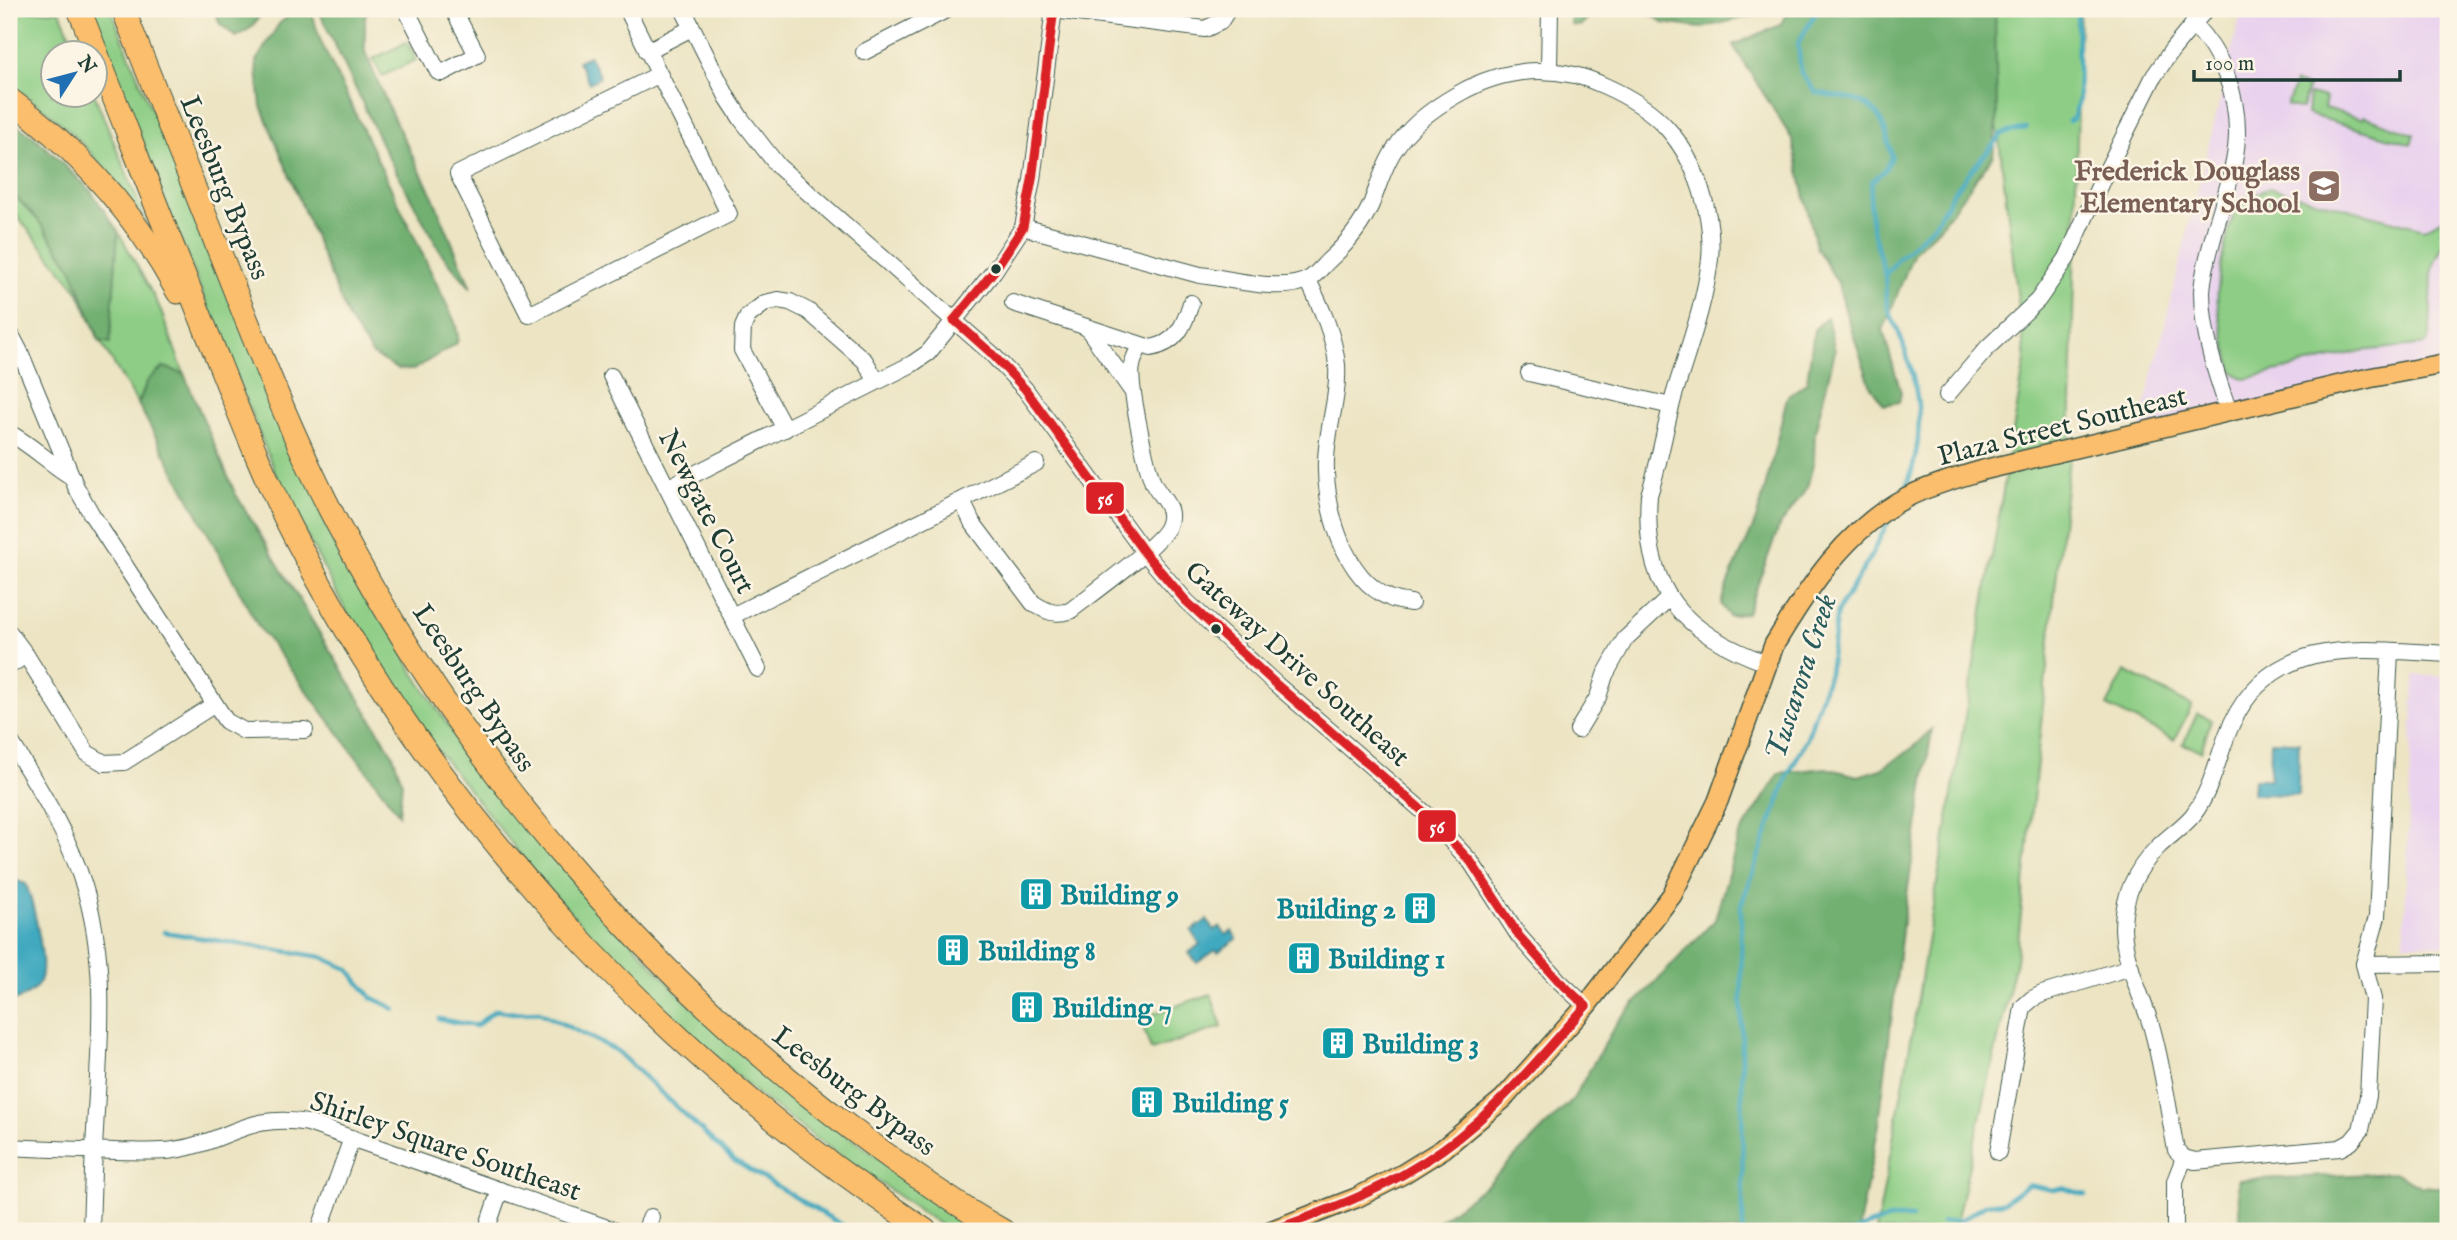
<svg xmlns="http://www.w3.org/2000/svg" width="2457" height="1240" viewBox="0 0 2457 1240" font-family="'IM FELL English',serif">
  <rect width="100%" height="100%" fill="#fcf5e5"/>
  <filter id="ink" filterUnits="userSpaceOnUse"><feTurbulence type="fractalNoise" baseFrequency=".0143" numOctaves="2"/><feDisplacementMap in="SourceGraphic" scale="14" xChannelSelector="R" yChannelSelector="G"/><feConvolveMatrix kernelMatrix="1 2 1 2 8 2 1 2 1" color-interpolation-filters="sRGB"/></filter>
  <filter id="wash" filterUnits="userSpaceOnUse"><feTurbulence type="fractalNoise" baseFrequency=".00686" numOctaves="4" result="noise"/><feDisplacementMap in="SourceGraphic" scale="28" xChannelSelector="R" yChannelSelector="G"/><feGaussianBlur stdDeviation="1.57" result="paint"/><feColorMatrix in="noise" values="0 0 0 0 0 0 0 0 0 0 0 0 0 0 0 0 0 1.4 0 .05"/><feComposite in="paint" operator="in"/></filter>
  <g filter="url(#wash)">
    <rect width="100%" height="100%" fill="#ece4c3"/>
    <g fill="#e9d2ee">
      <path d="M 2242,9 L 2448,9 L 2448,363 L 2138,434 Z"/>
      <path d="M 2414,675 L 2448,677 L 2448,945 L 2404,944 Z"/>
    </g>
    <g fill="#8dcd85" stroke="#56855c" stroke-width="2">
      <path d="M 9,9 L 19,11 L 60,11 L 77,52 L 52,52 L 52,94 L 94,94 L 148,225 C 110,171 66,119 9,85 Z"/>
      <path d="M 87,9 L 111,9 L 149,104 L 410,667 L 451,730 L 493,786 L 675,990 L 727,1040 L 799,1103 L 987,1231 L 949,1231 L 814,1137 L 756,1093 L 630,979 L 539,878 L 437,750 L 348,615 L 279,482 Z"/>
      <path d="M 1992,9 L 2080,9 L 2070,449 L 2016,961 L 1954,1231 L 1876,1231 L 1904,1080 L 2025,360 L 1996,114 Z"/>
      <path d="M 407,42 L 416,60 L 382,76 L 373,59 Z"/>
      <path d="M 2295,83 L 2308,87 L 2302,109 L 2287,105 Z"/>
      <path d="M 2309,94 L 2326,98 L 2324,108 L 2363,119 L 2364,116 L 2414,134 L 2411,144 L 2307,114 Z"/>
      <path d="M 2269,188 L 2424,229 L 2447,217 L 2448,213 L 2448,234 L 2435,262 L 2432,275 L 2430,336 L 2426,344 L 2361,351 L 2250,378 C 2232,380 2229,362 2227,348 C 2224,335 2219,320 2218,306 C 2215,279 2228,226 2239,201 Z"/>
      <path d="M 9,190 L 38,220 L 71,267 L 99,341 L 110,342 L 118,231 L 159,306 L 184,374 L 164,367 L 148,380 L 138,404 L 100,341 L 78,291 L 9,206 Z"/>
      <path d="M 2125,671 L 2192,706 L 2174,740 L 2107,706 Z"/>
      <path d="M 2197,714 L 2211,720 L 2201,751 L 2183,744 Z"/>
      <path d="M 1211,994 L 1222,1027 L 1151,1050 L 1140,1018 Z"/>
    </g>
    <g fill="#72b072" stroke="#487653" stroke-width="2">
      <path d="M 214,9 L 264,9 L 252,27 L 236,37 L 220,24 Z"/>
      <path d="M 297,9 L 307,9 L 312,14 L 321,42 L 455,322 L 458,336 L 457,343 L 413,370 L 397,369 L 372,354 L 348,318 L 261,106 L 256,61 L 279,24 Z"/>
      <path d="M 318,9 L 369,9 L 365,16 L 365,52 L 392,115 L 433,197 L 471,288 L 441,253 L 387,155 Z"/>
      <path d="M 1570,9 L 1766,9 L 1765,13 L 1701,28 L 1663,23 L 1654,16 L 1636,9 L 1613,9 L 1591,15 L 1580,26 L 1571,25 Z"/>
      <path d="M 1790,9 L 1995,9 L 1997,119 L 1993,156 L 1939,228 L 1914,252 L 1883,330 L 1901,393 L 1899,402 L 1884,405 L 1871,387 L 1846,313 L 1838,283 L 1816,247 L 1792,139 L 1733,45 L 1780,25 Z"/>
      <path d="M 9,120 L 36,138 L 90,190 L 118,231 L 110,343 L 100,341 L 71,267 L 38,220 L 9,190 Z"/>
      <path d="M 1827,317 L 1835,351 L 1815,432 L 1814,461 L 1807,488 L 1779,527 L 1747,613 L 1729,616 L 1721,604 C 1728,574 1746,548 1756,519 C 1769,479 1777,438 1787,397 L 1807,382 L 1814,330 Z"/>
      <path d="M 164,367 L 184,374 L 235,493 L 393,755 L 402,782 L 399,814 L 258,626 L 138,404 L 148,380 Z"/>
      <path d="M 1932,729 L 1903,921 L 1879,1124 L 1858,1231 L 1425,1231 L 1488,1184 L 1573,1099 L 1617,1022 L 1715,920 L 1739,836 L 1780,773 L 1826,768 L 1858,776 L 1881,769 L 1911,749 Z"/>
      <path d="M 2396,1173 L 2420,1186 L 2448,1188 L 2448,1231 L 2240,1231 L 2238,1180 Z"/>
    </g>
    <g fill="#3fa9bf" stroke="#2f737a" stroke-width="2">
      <path d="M 589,56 L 600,77 L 589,83 L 578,61 Z"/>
      <path d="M 2271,741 L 2299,742 L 2298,795 L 2253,794 L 2254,779 L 2270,779 Z"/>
      <path d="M 9,878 L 26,884 C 33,903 48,964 40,981 C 34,993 21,999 9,1002 Z"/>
      <path d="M 1207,920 L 1214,930 L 1220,927 L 1226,935 L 1232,931 L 1237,939 L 1218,952 L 1216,950 L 1197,963 L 1189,953 L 1200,944 L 1191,931 Z"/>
    </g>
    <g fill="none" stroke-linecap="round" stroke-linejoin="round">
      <g stroke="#3fa9bf" stroke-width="4.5">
        <path d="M 1818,9 L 1798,43 L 1801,73 L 1815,92 C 1868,103 1879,97 1892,157 L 1884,171 L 1872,181 C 1866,213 1875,240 1884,271 C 1887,283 1884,296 1888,308 C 1891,317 1896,324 1899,333 C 1920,388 1928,434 1905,490"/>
        <path d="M 2069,121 L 2073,119 L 2079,100 L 2077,9"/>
        <path d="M 1885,275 L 1898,259 L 1935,224 L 1954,191 L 2002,134 L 2026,128"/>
        <path d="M 164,932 L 322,957 L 348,969 L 371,997 L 395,1009"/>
        <path d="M 439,1019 L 476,1026 L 495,1010 L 514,1013 L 539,1012 L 617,1051 L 733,1160 L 852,1231"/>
        <path d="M 1942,1222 L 1961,1220 L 1986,1204 L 2004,1202 L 2028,1185 L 2053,1190 L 2063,1188 L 2086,1195"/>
        <path d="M 1743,1231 L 1741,905 L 1788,775 L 1807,738 L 1829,673 L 1837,612 L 1869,560 L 1891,516"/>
        <path d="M 1856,1231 C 1872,1223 1894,1216 1912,1218"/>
      </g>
    </g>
  </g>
  <g filter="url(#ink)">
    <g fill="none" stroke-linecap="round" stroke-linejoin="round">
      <g stroke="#3e5649" stroke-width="18">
        <g id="minor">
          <path d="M 408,9 L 407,11 L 438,72 L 442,73 L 477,55 L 453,9"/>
          <path d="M 627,9 L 729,214 L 529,315 L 458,174 L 658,75"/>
          <path d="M 683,9 L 727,97 L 742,120 L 778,166 L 991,353 L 1025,389 L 1144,552 L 1186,601 L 1277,685 L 1425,813 L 1471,862 L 1519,936 L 1558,980 L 1586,1006"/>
          <path d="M 1046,9 L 1205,29 L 1220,22 L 1228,9"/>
          <path d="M 2193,24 C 2222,53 2238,94 2237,136 C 2236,169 2222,203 2214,234 C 2209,253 2203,272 2202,292 C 2202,333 2216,374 2229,412"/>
          <path d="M 647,51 L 692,28"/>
          <path d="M 864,52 L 948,9"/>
          <path d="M 1549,69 L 1550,9"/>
          <path d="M 1023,227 L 1200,275 C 1228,278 1283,294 1309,279 C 1316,275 1322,267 1328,261 C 1347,244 1362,226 1372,202 C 1379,184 1384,165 1395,149 C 1409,126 1435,107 1458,94 C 1504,67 1557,63 1605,86 C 1627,96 1649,108 1666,127 C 1696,160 1714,214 1710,259 C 1705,304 1688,349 1675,392 C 1665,426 1660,461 1649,495 C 1642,590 1683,634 1769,664"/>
          <path d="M 1308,280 C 1321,307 1334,335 1337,365 C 1339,398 1327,428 1326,460 C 1324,506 1343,578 1390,598 C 1396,601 1404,602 1411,603"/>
          <path d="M 1013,303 L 1151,348 C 1177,343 1184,326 1191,303"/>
          <path d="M 1088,329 L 1132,391"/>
          <path d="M 9,331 L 20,352 L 76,487 L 92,515 L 226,721 L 244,731 L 305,730"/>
          <path d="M 1529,373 L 1671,406"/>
          <path d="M 611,376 L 758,669"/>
          <path d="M 1947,395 L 1988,347 L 2038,300 L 2067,258 L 2101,182 L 2154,76 L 2172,50 L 2206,9"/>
          <path d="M 785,429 L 742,350 L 743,327 L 748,316 L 765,303 L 778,300 L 790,302 L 808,311 L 865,361 L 876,380"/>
          <path d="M 9,433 C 32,445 50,464 72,477"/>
          <path d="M 667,488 L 912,364 L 928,353 L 994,271 L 1023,227 L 1032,180 L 1054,9"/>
          <path d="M 962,501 L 972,522 L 1033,603 C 1047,612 1054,615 1070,611 C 1090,595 1161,545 1168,526 C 1176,507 1160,498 1153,483 C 1146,465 1128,383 1132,366 C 1133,359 1137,352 1140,346"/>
          <path d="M 732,616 L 1036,463"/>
          <path d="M 9,632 L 26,655 L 87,753 L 104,763 L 124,762 L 215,704"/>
          <path d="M 2390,652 L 2377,917 L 2364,964 L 2373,999 L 2368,1096 L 2361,1130 L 2351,1142 L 2340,1148 L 2195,1161 L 2184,1158 L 2176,1150 C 2168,1109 2163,1066 2151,1025 C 2141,994 2124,961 2123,928 C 2123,897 2136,869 2158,847 C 2169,836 2183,827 2193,815 C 2214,787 2218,753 2232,723 C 2275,632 2366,650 2448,654"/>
          <path d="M 9,666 L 26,655"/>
          <path d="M 1578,730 L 1598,697 L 1605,675 L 1625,639 L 1669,598"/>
          <path d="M 9,739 C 38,786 68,833 84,886 C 109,966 99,1048 95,1130 C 93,1164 92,1197 91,1231"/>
          <path d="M 2364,964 L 2448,963"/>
          <path d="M 9,1147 C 44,1149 80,1150 116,1151 C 135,1151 155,1153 174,1150 C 228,1142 248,1112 308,1123 L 616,1231"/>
          <path d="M 1998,1152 L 2023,1007 L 2032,999 L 2042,994 L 2131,967"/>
          <path d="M 319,1231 L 352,1138"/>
          <path d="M 486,1231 L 500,1190"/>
          <path d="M 645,1231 L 651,1217"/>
          <path d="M 2175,1231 L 2175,1181 L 2184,1158"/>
        </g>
      </g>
      <g stroke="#3e5649" stroke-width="22">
        <path id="major" d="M 1270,1231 L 1356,1198 L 1403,1174 L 1443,1149 L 1503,1099 L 1586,1006 L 1672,895 L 1718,801 L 1774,645 C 1808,588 1846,529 1907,497 C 1931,485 1957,478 1983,470 L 2369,378 L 2448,363"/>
      </g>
      <g stroke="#3e5649" stroke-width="25">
        <g id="highway">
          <path d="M 79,9 C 124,122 168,237 214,350 C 239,413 264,478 296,539 C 442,822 662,1055 926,1231"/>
          <path d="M 123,9 C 157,95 192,182 226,268 C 260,354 294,441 337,523 C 461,759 637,966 849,1127 C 898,1164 949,1201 1003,1231"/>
          <path d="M 9,99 C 79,150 136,215 178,292"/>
        </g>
      </g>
      <use href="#minor" stroke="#fff" stroke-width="16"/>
      <use href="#major" stroke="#fabe6d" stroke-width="19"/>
      <use href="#highway" stroke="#fabe6d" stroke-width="23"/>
      <g stroke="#fcf5e5" stroke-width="14">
        <g id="bus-1">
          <path d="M 954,320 L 991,353 L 1025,389 L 1144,552 L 1186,601 L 1277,685 L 1425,813 L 1471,862 L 1519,936 L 1558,980 L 1586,1006"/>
          <path d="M 954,320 L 994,271 L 1023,227 L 1032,180 L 1054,9"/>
          <path d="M 1270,1231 C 1330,1210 1391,1187 1443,1149 C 1498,1110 1541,1056 1586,1006"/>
        </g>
      </g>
      <use href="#bus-1" stroke="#da2128" stroke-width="9"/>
    </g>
  </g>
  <defs>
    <g id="school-square" transform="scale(1.75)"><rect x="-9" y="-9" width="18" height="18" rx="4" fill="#8d6e63" stroke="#fcf5e5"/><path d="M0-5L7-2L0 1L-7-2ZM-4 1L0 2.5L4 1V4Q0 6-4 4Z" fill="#fff"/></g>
    <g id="building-square" transform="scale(1.75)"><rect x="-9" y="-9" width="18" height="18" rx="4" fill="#0f9aa8" stroke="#fcf5e5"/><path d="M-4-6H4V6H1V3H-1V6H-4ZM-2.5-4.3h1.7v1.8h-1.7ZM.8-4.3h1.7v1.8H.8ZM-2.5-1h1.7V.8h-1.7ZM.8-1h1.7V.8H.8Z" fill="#fff"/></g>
  </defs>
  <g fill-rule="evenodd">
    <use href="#school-square" x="2324" y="186"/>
    <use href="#building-square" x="1036" y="894"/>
    <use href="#building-square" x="1420" y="908"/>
    <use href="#building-square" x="953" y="950"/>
    <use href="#building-square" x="1304" y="958"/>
    <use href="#building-square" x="1027" y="1007"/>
    <use href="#building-square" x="1338" y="1043"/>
    <use href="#building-square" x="1147" y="1102"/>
  </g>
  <g fill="#1f3d34" stroke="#fcf5e5" stroke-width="2.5">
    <circle cx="996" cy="269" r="6"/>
    <circle cx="1216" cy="629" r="6"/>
  </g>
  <g text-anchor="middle" stroke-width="5" stroke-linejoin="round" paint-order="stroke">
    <g font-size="28" font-weight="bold" fill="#785e54" stroke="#fcf5e5" text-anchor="end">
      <text x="2300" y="180">Frederick Douglass<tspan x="2300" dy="32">Elementary School</tspan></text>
    </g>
    <g font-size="28" fill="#1f3d34" stroke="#fcf5e5">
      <text transform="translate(226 187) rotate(68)" y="10">Leesburg Bypass</text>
      <text transform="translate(2062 425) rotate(-14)" y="10">Plaza Street Southeast</text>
      <text transform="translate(708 511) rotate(63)" y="10">Newgate Court</text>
      <text transform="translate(1298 663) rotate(42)" y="10">Gateway Drive Southeast</text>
      <text transform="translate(475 687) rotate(56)" y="10">Leesburg Bypass</text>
      <text transform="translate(855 1090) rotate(37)" y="10">Leesburg Bypass</text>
      <text transform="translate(446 1145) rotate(19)" y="10">Shirley Square Southeast</text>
    </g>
    <g font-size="28" font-weight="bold" fill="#0d838f" stroke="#fcf5e5" text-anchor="start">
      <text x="1060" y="904">Building 9</text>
      <text x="1396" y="918" text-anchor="end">Building 2</text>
      <text x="978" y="960">Building 8</text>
      <text x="1328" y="968">Building 1</text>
      <text x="1052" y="1017">Building 7</text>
      <text x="1362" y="1053">Building 3</text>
      <text x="1172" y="1112">Building 5</text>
    </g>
    <g font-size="30" font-style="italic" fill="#295d5e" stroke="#fcf5e5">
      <text transform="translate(1800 677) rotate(-72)" y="10">Tuscarora Creek</text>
    </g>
  </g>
  <g stroke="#fcf5e5" stroke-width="2.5">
    <rect x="1085" y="481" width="40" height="34" rx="7" fill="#da2128"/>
    <rect x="1417" y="809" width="40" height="34" rx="7" fill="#da2128"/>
  </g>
  <g font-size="19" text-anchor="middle" font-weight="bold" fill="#fff">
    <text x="1105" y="505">56</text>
    <text x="1437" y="833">56</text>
  </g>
  <rect width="2457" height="1240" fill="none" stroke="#fcf5e5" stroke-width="35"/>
  <g transform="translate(74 74) rotate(54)"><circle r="33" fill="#fcf5e5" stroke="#a4ab9e" stroke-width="2"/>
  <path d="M0-5L12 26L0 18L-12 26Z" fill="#1f6fb2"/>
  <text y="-10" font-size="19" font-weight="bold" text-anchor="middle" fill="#1f3d34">N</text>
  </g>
  <path d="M2194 70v10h206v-10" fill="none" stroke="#1f3d34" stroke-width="3.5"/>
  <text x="2205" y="70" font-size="21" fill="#1f3d34" stroke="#fcf5e5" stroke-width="5" paint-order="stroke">100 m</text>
</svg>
